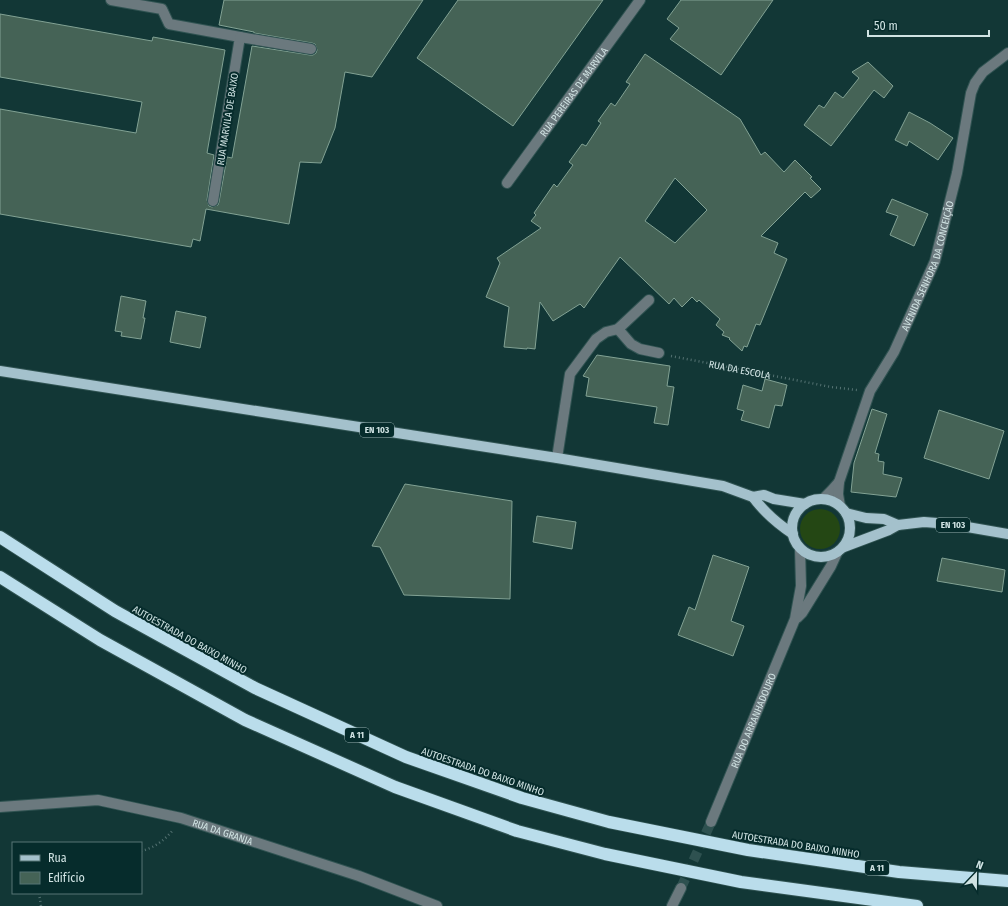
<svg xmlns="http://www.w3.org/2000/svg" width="1008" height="906" viewBox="0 0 1008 906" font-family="'Fira Sans Condensed',sans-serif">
  <rect width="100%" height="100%" fill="#123736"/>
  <circle fill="#244714" cx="820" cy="529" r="20"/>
  <g fill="#456356" stroke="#82a294" fill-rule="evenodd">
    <path d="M 224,0 L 423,0 L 372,77 L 345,72 L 335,128 L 321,163 L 300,162 L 289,224 L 206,209 L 200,241 L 193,239 L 191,247 L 0,214 L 0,109 L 136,133 L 142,102 L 0,77 L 0,14 L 152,41 L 153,37 L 225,50 L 207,153 L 214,155 L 207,200 L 209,206 L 212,207 L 218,205 L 219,202 L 227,157 L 232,158 L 252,46 L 310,55 L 313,55 L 316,53 L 317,50 L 315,44 L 312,43 L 254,33 L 254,32 L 219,25 Z"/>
    <path d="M 458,0 L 603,0 L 513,126 L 417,58 Z"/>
    <path d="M 681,0 L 773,0 L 721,75 L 670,39 L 679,28 L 667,19 Z"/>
    <path d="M 645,54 L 740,119 L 761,155 L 765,152 L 784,172 L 795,160 L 812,177 L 810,178 L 821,189 L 811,198 L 805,192 L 761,236 L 778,243 L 774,253 L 787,259 L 760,325 L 756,324 L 747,347 L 744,346 L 742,351 L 729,339 L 730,338 L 722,335 L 724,332 L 716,325 L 720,319 L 699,300 L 697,302 L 692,297 L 682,307 L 674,298 L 669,304 L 620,257 L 584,308 L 580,304 L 553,321 L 540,302 L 535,349 L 527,348 L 527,349 L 504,347 L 509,307 L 486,297 L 500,263 L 497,258 L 541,228 L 531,221 L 536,215 L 534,213 L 554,184 L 557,187 L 573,165 L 569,162 L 582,144 L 586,146 L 601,123 L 598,121 L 611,103 L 615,106 L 630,84 L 626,82 ZM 675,178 L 707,210 L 675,243 L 645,221 Z"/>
    <path d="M 868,62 L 893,86 L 884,98 L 874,90 L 831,146 L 804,125 L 819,105 L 824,108 L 835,92 L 843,98 L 859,78 L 852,72 Z"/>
    <path d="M 909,112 L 930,123 L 953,138 L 938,160 L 909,141 L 907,146 L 895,140 Z"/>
    <path d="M 892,199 L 928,214 L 914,246 L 890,235 L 898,216 L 886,212 Z"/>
    <path d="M 121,296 L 146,301 L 143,318 L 145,318 L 141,339 L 121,336 L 122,332 L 115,331 Z"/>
    <path d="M 176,311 L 206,317 L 200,348 L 170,342 Z"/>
    <path d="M 597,355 L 670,366 L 667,386 L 674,387 L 668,425 L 654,423 L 657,407 L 586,396 L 589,378 L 583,376 Z"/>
    <path d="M 765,379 L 787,385 L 782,406 L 775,405 L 769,428 L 741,420 L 744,411 L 737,409 L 743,385 L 762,391 Z"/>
    <path d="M 872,409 L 887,414 L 875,453 L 879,454 L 878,461 L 884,462 L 883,474 L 902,478 L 896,497 L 851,492 L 854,463 Z"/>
    <path d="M 939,410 L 1004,431 L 989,479 L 924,458 Z"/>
    <path d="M 405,484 L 512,501 L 510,599 L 404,595 L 380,547 L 372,546 Z"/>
    <path d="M 537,516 L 576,522 L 572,549 L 533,542 Z"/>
    <path d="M 713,555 L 749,567 L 731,621 L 744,626 L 733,656 L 678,635 L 689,607 L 695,610 Z"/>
    <path d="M 942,558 L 1005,570 L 1002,592 L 937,581 Z"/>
  </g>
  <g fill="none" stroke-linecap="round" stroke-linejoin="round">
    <path stroke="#2e5150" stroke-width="10" stroke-dasharray="10 5" stroke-linecap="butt" d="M 681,888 L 711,822"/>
    <g stroke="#305352" stroke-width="12">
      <g id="minor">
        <path d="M 111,0 L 162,9 L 169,24 L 240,37 L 213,201"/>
        <path d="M 240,37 L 311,49"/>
        <path id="s2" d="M 507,183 L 640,0"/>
        <path d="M 618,329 L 649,300"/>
        <path d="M 557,458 L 570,374 L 596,339 L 606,332 L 618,329 L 631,344 L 640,349 L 659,353"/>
        <path d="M 823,499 L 831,491 L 839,482"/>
        <path id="s3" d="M 840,506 L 838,494 L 839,482 L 870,391 L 894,352 L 935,261 L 957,173 L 971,93 L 975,83 L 983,72 L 1008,53"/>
        <path d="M 797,618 L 802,613 L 831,566 L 837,553"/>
        <path id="s4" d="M 0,807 L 98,800 L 181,818 L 359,876 L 437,906"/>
        <path id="s5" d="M 711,822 L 795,619 L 801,586 L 800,548"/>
        <path d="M 672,906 L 681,888"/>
      </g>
    </g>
    <g stroke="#305352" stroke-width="12">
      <g id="major">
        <path d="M 0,371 L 557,458 L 723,486 L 753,497 L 764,495 L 774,499 L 805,504"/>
        <path d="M 753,497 C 764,512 778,524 793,534"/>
        <circle cx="821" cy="528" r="29"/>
        <path d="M 846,513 L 866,518 L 884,519 L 898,525"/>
        <path d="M 844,547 L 889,530 L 898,525 L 924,522 L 950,524 L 1008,534"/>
      </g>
    </g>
    <g stroke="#305352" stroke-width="14">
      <g id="highway">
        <path d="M 0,537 L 115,611 L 255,688 L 406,757 L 522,798 L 609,822 L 748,850 L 899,872 L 1008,881"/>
        <path d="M 0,577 L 100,640 L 245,720 L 395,787 L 517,831 L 605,854 L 741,882 L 917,906"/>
      </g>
    </g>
    <g stroke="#547272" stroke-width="2.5" stroke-dasharray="1 3" stroke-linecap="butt">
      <path id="s1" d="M 671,356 L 831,387 L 857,390"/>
      <path d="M 141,851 C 154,848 165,840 173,830"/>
      <path d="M 39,893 L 41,906"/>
    </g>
    <use href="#minor" stroke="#6b797e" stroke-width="10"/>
    <use href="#major" stroke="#a4c1cc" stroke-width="10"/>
    <use href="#highway" stroke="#baddeb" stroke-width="12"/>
  </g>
  <g text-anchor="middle" stroke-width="4" stroke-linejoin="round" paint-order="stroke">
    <g fill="#062c2c" stroke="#93acac" stroke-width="1">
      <rect x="360" y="423" width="34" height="14" rx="3"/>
      <rect x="936" y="518" width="34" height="14" rx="3"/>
      <rect x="345" y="728" width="24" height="14" rx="3"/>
      <rect x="865" y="861" width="24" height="14" rx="3"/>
    </g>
    <g font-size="9" font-weight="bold" fill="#d0e3e3">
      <text x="377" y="433">EN 103</text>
      <text x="953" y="528">EN 103</text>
      <text x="357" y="738">A 11</text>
      <text x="877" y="871">A 11</text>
    </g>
    <g font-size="10" fill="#d0e3e3" stroke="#062c2c">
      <text dy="4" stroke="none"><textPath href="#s2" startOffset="113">RUA PEREIRAS DE MARVILA</textPath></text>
      <text transform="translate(227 119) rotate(-81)" y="4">RUA MARVILA DE BAIXO</text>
      <text dy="4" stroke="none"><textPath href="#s3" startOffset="259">AVENIDA SENHORA DA CONCEIÇÃO</textPath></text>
      <text dy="4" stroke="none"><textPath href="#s1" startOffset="70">RUA DA ESCOLA</textPath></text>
      <text transform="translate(190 639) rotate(29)" y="4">AUTOESTRADA DO BAIXO MINHO</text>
      <text dy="4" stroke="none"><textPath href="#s5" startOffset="110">RUA DO ARRANHADOURO</textPath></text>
      <text transform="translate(483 771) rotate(19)" y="4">AUTOESTRADA DO BAIXO MINHO</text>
      <text dy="4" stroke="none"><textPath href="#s4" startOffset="227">RUA DA GRANJA</textPath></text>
      <text transform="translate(796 844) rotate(9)" y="4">AUTOESTRADA DO BAIXO MINHO</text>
    </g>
  </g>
  <rect x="12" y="842" width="130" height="52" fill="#062c2c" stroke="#577575"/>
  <rect x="20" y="855" width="20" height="6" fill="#a4c1cc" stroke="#577575"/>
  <text x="48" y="862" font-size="12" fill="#d0e3e3">Rua</text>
  <rect x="20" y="872" width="20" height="12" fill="#456356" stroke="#577575"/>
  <text x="48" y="882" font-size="12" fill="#d0e3e3">Edifício</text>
  <g transform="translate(976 874) rotate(22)" stroke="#062c2c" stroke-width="3" paint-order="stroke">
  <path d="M0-3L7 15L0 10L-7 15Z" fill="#d0e3e3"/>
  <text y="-6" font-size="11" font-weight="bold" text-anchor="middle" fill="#d0e3e3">N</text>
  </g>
  <path d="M868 30v6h121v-6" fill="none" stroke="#d0e3e3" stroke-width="2"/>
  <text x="874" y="30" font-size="12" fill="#d0e3e3" stroke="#062c2c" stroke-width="3" paint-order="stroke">50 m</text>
</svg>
